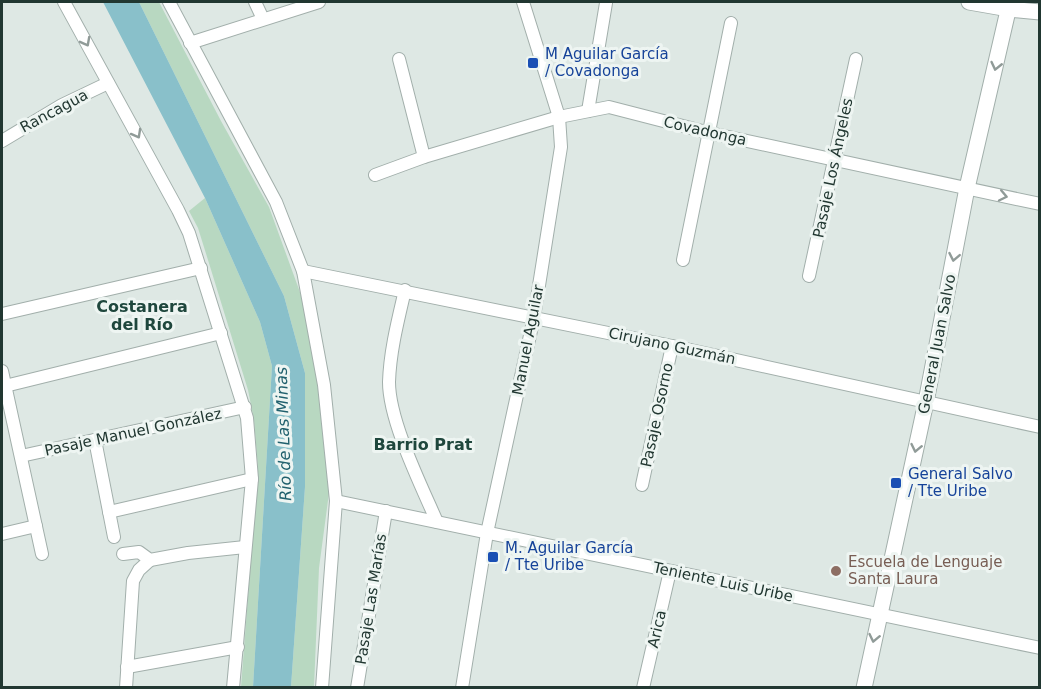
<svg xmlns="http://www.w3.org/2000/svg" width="1041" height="689" viewBox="0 0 1041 689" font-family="'DejaVu Sans',sans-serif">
  <rect width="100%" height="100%" fill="#dee8e4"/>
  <g fill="#b8d8c1">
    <path d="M 139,2 L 159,2 L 221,121 L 269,207 L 301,295 L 314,360 L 328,460 L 329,493 L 319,568 L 314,687 L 291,687 L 305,487 L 305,373 L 284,296 Z"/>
    <path d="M 205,198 L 260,322 L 272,366 L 253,687 L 241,687 L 258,468 L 254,420 L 248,390 L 208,260 L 198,228 L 189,211 Z"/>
  </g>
  <path fill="#89c0ca" d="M 103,2 L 139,2 L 284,296 L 305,373 L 305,487 L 291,687 L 253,687 L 272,366 L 260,322 L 205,198 Z"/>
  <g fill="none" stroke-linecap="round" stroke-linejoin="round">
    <g stroke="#a2afab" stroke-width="14">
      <g id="minor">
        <path d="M 64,2 L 178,210 L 189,233 L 247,418 L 252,479 L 233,688"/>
        <path d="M 169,2 L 276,202 L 303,271 L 324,385 L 336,501 L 322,688"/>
        <path d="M 255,2 L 263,19"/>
        <path d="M 190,43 L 319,2"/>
        <path d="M 399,59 L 424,157"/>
        <path d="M 588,111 L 606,3"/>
        <path d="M 2,141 L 62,105 L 108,83"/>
        <path d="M 375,175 L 424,157 L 559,117 L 609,107 L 710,133 L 1040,204"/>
        <path d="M 683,260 L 731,23"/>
        <path d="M 303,271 L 672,346 L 1040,427"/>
        <path d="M 809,276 L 856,59"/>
        <path d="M 405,290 C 398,320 390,351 389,382 C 389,421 421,485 437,522"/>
        <path d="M 2,314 L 201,268"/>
        <path d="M 2,371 L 42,554"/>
        <path d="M 5,386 L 221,333"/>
        <path d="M 95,440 L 114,537"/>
        <path d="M 21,456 L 245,407"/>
        <path d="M 642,485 L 672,346"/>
        <path d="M 336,501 L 1040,648"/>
        <path d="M 109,512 L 252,479"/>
        <path d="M 2,534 L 36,526"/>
        <path d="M 123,554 L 139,552 L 150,560 L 188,553 L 245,547"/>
        <path d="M 127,667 L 238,647"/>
        <path d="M 126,688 L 133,581 L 139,570 L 150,560"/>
        <path d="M 357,688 L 386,511"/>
        <path d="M 462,688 L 487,533 L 534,317 L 561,147 L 559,117 L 523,2"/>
        <path d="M 643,688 L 670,571"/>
      </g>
    </g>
    <g stroke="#a2afab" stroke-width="17">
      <g id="tertiary">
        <path d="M 969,2 L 1009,9 L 1040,12"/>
        <path d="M 864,688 L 926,402 L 967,188 L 1010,2"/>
      </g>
    </g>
    <use href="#minor" stroke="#fff" stroke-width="12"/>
    <use href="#tertiary" stroke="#fff" stroke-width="15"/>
  </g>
  <defs><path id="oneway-chevron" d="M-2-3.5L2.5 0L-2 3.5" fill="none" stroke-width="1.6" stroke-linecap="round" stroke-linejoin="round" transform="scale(1.5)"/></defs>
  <g stroke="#909b98">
    <use href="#oneway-chevron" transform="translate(86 42) rotate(62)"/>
    <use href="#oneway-chevron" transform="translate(996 66) rotate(103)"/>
    <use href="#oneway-chevron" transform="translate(137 134) rotate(61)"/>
    <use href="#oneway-chevron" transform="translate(1003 196) rotate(12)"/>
    <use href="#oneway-chevron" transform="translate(954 257) rotate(101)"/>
    <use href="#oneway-chevron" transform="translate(916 448) rotate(102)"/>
    <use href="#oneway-chevron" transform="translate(874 638) rotate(102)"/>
  </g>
  <g fill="#1a4fb4" stroke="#eef5f2" stroke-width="2">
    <rect x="527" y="57" width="12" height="12" rx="3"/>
    <rect x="890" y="477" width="12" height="12" rx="3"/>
    <rect x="487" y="551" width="12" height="12" rx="3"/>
  </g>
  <circle fill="#8d6e63" stroke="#eef5f2" stroke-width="2" cx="836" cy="571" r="6"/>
  <g text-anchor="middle" stroke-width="6" stroke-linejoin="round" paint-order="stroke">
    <g font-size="15" fill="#164399" stroke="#eef5f2" text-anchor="start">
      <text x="545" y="59">M Aguilar García<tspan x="545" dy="17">/ Covadonga</tspan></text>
      <text x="908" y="479">General Salvo<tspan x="908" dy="17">/ Tte Uribe</tspan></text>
      <text x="505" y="553">M. Aguilar García<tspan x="505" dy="17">/ Tte Uribe</tspan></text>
    </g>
    <g font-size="15" fill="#213731" stroke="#eef5f2">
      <text transform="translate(54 111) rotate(-28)" y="5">Rancagua</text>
      <text transform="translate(705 131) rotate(13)" y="5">Covadonga</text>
      <text transform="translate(833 168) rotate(-78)" y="5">Pasaje Los Ángeles</text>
      <text transform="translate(528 340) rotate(-79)" y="5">Manuel Aguilar</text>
      <text transform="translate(937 344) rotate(-79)" y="5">General Juan Salvo</text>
      <text transform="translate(672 346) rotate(12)" y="5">Cirujano Guzmán</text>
      <text transform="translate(657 415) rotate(-78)" y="5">Pasaje Osorno</text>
      <text transform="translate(133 432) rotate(-12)" y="5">Pasaje Manuel González</text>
      <text transform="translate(723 582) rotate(12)" y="5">Teniente Luis Uribe</text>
      <text transform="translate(371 599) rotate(-81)" y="5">Pasaje Las Marías</text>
      <text transform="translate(657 629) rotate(-77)" y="5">Arica</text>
    </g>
    <g font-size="15" fill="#785e54" stroke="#eef5f2" text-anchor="start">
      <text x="848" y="567">Escuela de Lenguaje<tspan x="848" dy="17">Santa Laura</tspan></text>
    </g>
    <g font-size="16" font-weight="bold" fill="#1f473d" stroke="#eef5f2">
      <text x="142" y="312">Costanera<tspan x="142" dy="18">del Río</tspan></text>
      <text x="423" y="450">Barrio Prat</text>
    </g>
    <g font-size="16" font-style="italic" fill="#20606d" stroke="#eef5f2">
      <text transform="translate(283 434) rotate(-92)" y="6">Río de Las Minas</text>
    </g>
  </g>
  <rect width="1041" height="689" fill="none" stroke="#213731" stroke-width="6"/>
</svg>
